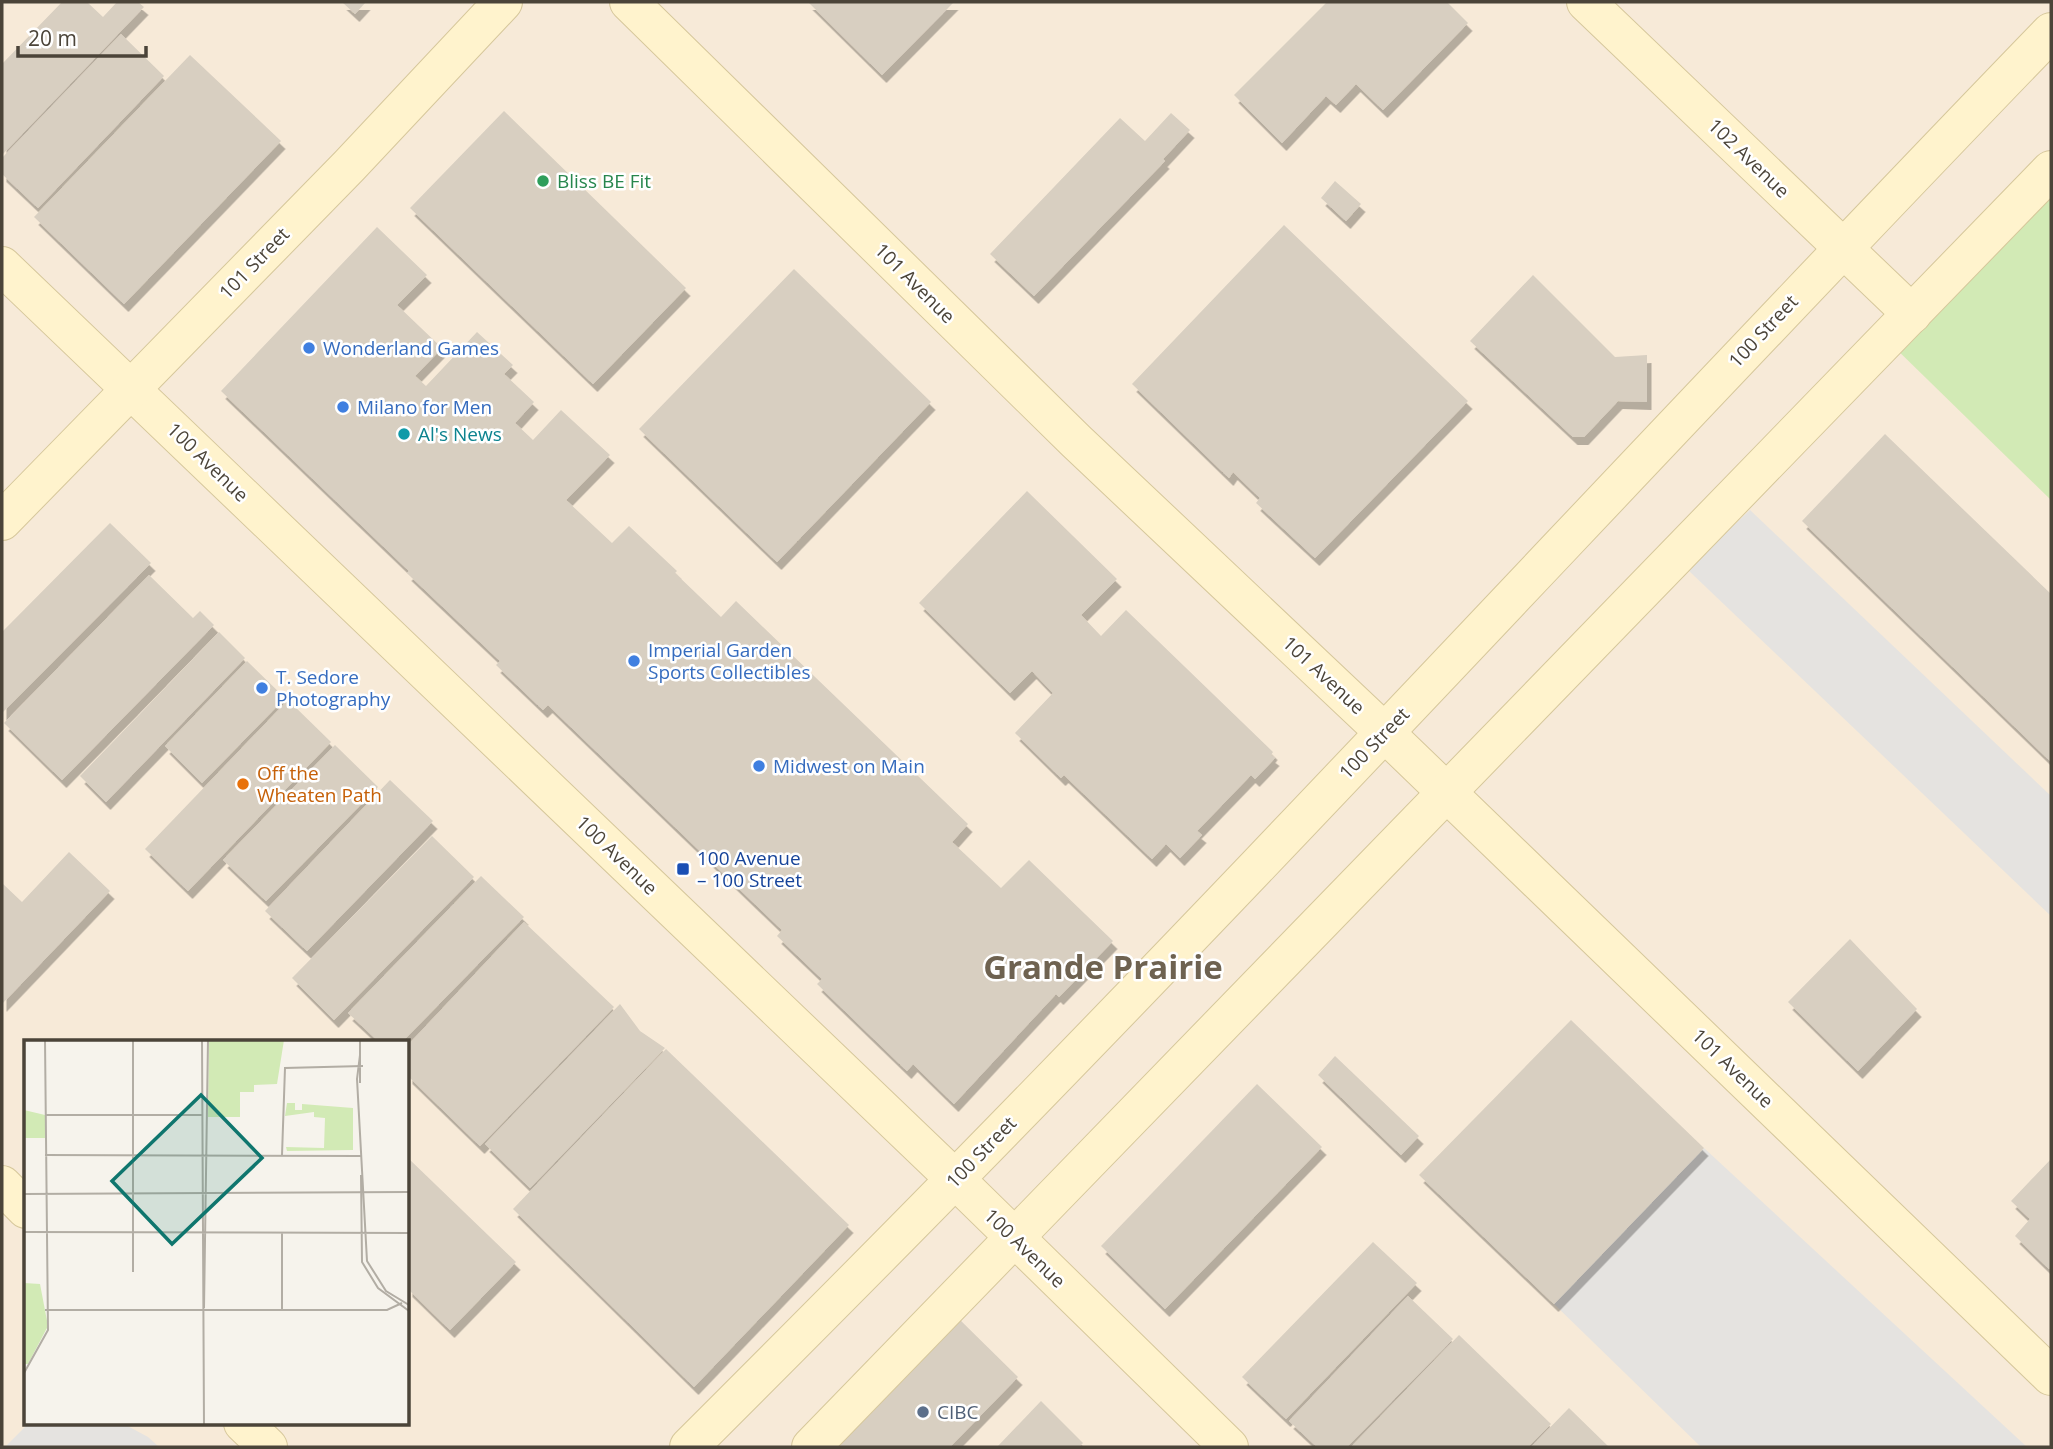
<svg xmlns="http://www.w3.org/2000/svg" width="2053" height="1449" viewBox="0 0 2053 1449" font-family="'Open Sans',sans-serif">
  <defs>
    <filter id="shadow"><feDropShadow dx="4.5" dy="8" stdDeviation="0" flood-color="#0004"/></filter>
  </defs>
  <rect width="100%" height="100%" fill="#f6f3ec"/>
  <path fill="#f7ead8" fill-rule="evenodd" d="M 2,2 L 2051,2 L 2051,1447 L 2,1447 ZM 26,1041 L 408,1041 L 408,1423 L 26,1423 Z"/>
  <path fill="#d2eab5" d="M 2051,170 L 2051,500 L 1887,340 Z"/>
  <g fill="#e5e3e0">
    <path d="M 1750,510 L 2051,796 L 2051,916 L 1687,569 Z"/>
    <path d="M 1704,1148 L 2027,1447 L 1701,1447 L 1554,1304 Z"/>
    <path d="M 29,1423 L 122,1423 L 148,1437 L 159,1447 L 5,1447 Z"/>
  </g>
  <g fill="#d8cfc1" filter="url(#shadow)">
    <path d="M 62,2 L 87,2 L 103,17 L 117,2 L 138,2 L 144,7 L 2,155 L 2,64 Z"/>
    <path d="M 342,2 L 366,2 L 355,14 Z"/>
    <path d="M 808,2 L 954,2 L 882,75 Z"/>
    <path d="M 1327,2 L 1447,2 L 1468,23 L 1383,110 L 1356,84 L 1336,105 L 1326,96 L 1282,143 L 1234,95 Z"/>
    <path d="M 121,34 L 164,76 L 38,208 L 2,174 L 2,158 Z"/>
    <path d="M 190,55 L 281,141 L 124,304 L 34,217 Z"/>
    <path d="M 504,111 L 686,288 L 593,384 L 410,208 Z"/>
    <path d="M 1171,113 L 1190,130 L 1163,159 L 1165,161 L 1034,296 L 990,254 L 1120,118 L 1145,141 Z"/>
    <path d="M 1335,181 L 1361,204 L 1346,221 L 1321,198 Z"/>
    <path d="M 1284,225 L 1468,401 L 1315,558 L 1256,503 L 1260,498 L 1233,472 L 1229,478 L 1132,384 Z"/>
    <path d="M 377,227 L 427,275 L 397,305 L 442,348 L 415,376 L 426,386 L 477,332 L 513,365 L 504,374 L 534,402 L 515,423 L 533,440 L 561,410 L 610,455 L 566,500 L 612,543 L 629,526 L 677,571 L 675,573 L 721,617 L 736,601 L 968,824 L 952,842 L 1001,888 L 1029,860 L 1113,941 L 1059,997 L 1056,994 L 954,1104 L 913,1064 L 907,1071 L 817,984 L 822,979 L 777,936 L 782,930 L 548,705 L 543,710 L 496,665 L 500,661 L 407,573 L 409,571 L 221,391 Z"/>
    <path d="M 794,269 L 931,402 L 777,562 L 639,429 Z"/>
    <path d="M 1533,275 L 1615,357 L 1647,355 L 1647,402 L 1618,401 L 1584,437 L 1573,437 L 1470,341 Z"/>
    <path d="M 1885,434 L 2051,594 L 2051,762 L 1802,521 Z"/>
    <path d="M 1027,491 L 1117,579 L 1081,615 L 1101,636 L 1126,610 L 1273,752 L 1271,755 L 1275,758 L 1255,779 L 1251,775 L 1197,831 L 1202,835 L 1180,858 L 1166,844 L 1152,859 L 1064,775 L 1061,778 L 1015,733 L 1053,693 L 1032,671 L 1010,693 L 919,603 Z"/>
    <path d="M 110,523 L 151,563 L 2,713 L 2,632 Z"/>
    <path d="M 149,575 L 193,618 L 200,611 L 214,625 L 62,780 L 4,723 Z"/>
    <path d="M 219,632 L 245,658 L 106,802 L 80,776 Z"/>
    <path d="M 247,661 L 285,698 L 202,783 L 165,746 Z"/>
    <path d="M 288,700 L 331,742 L 188,891 L 145,849 Z"/>
    <path d="M 335,745 L 378,787 L 266,901 L 223,860 Z"/>
    <path d="M 390,780 L 433,821 L 307,951 L 265,911 Z"/>
    <path d="M 432,836 L 474,877 L 334,1020 L 292,978 Z"/>
    <path d="M 69,852 L 110,891 L 2,1004 L 2,883 L 22,902 Z"/>
    <path d="M 481,876 L 524,917 L 403,1041 L 378,1041 L 348,1013 Z"/>
    <path d="M 524,922 L 614,1007 L 480,1146 L 408,1076 L 408,1045 Z"/>
    <path d="M 1850,939 L 1917,1009 L 1858,1071 L 1788,1002 Z"/>
    <path d="M 620,1004 L 640,1031 L 665,1048 L 530,1188 L 485,1144 Z"/>
    <path d="M 1571,1020 L 1704,1148 L 1554,1304 L 1419,1175 Z"/>
    <path d="M 666,1049 L 849,1225 L 694,1387 L 513,1209 Z"/>
    <path d="M 1335,1056 L 1419,1136 L 1401,1155 L 1318,1075 Z"/>
    <path d="M 1257,1084 L 1322,1147 L 1165,1309 L 1101,1246 Z"/>
    <path d="M 408,1158 L 516,1262 L 450,1330 L 408,1289 Z"/>
    <path d="M 2051,1159 L 2051,1266 L 2049,1269 L 2015,1236 L 2030,1219 L 2011,1201 Z"/>
    <path d="M 1373,1242 L 1417,1283 L 1286,1419 L 1242,1377 Z"/>
    <path d="M 1408,1296 L 1453,1339 L 1347,1447 L 1317,1447 L 1289,1421 Z"/>
    <path d="M 955,1315 L 1018,1377 L 950,1447 L 829,1447 Z"/>
    <path d="M 1459,1335 L 1551,1424 L 1528,1447 L 1351,1447 Z"/>
    <path d="M 1041,1401 L 1083,1443 L 1079,1447 L 997,1447 Z"/>
    <path d="M 1569,1408 L 1609,1447 L 1531,1447 Z"/>
  </g>
  <g fill="none" stroke-linecap="round" stroke-linejoin="round">
    <g stroke="#d6c79b" stroke-width="40">
      <g id="secondary">
        <path d="M 629,2 L 1076,441 L 1384,732 L 2051,1376"/>
        <path d="M 1586,2 L 1912,314"/>
        <path d="M 2,266 L 955,1179 L 1229,1447"/>
        <path d="M 2,521 L 349,166 L 503,2"/>
        <path d="M 2,1185 L 26,1209"/>
        <path d="M 243,1423 L 268,1447"/>
        <path d="M 689,1447 C 777,1359 866,1270 953,1181 C 1324,803 1683,412 2051,32"/>
        <path d="M 811,1447 L 2051,170"/>
      </g>
    </g>
    <use href="#secondary" stroke="#fff3cd" stroke-width="38"/>
  </g>
  <circle fill="#2e9e5b" stroke="#fff" stroke-width="2.5" cx="543" cy="181" r="7"/>
  <g fill="#3f7fe0" stroke="#fff" stroke-width="2.5">
    <circle cx="309" cy="348" r="7"/>
    <circle cx="343" cy="407" r="7"/>
    <circle cx="634" cy="661" r="7"/>
    <circle cx="262" cy="688" r="7"/>
    <circle cx="759" cy="766" r="7"/>
  </g>
  <circle fill="#0f9aa8" stroke="#fff" stroke-width="2.5" cx="404" cy="434" r="7"/>
  <circle fill="#e8710a" stroke="#fff" stroke-width="2.5" cx="243" cy="784" r="7"/>
  <rect fill="#1a4fb4" stroke="#fff" stroke-width="2.5" x="676" y="862" width="14" height="14" rx="3.5"/>
  <circle fill="#5c6f8a" stroke="#fff" stroke-width="2.5" cx="923" cy="1412" r="7"/>
  <g text-anchor="middle" stroke-width="5" stroke-linejoin="round" paint-order="stroke">
    <g font-size="19" fill="#4b4439" stroke="#fff">
      <text transform="translate(1749 158) rotate(44)" y="7">102 Avenue</text>
      <text transform="translate(254 263) rotate(-46)" y="7">101 Street</text>
      <text transform="translate(915 283) rotate(45)" y="7">101 Avenue</text>
      <text transform="translate(1763 331) rotate(-47)" y="7">100 Street</text>
      <text transform="translate(208 462) rotate(44)" y="7">100 Avenue</text>
      <text transform="translate(1324 675) rotate(43)" y="7">101 Avenue</text>
      <text transform="translate(1374 743) rotate(-46)" y="7">100 Street</text>
      <text transform="translate(617 855) rotate(44)" y="7">100 Avenue</text>
      <text transform="translate(1733 1068) rotate(44)" y="7">101 Avenue</text>
      <text transform="translate(981 1152) rotate(-46)" y="7">100 Street</text>
      <text transform="translate(1025 1248) rotate(44)" y="7">100 Avenue</text>
    </g>
    <g font-size="19" fill="#27864d" stroke="#fff" text-anchor="start">
      <text x="557" y="188">Bliss BE Fit</text>
    </g>
    <g font-size="19" fill="#366cbe" stroke="#fff" text-anchor="start">
      <text x="323" y="355">Wonderland Games</text>
      <text x="357" y="414">Milano for Men</text>
      <text x="648" y="657">Imperial Garden<tspan x="648" dy="22">Sports Collectibles</tspan></text>
      <text x="276" y="684">T. Sedore<tspan x="276" dy="22">Photography</tspan></text>
      <text x="773" y="773">Midwest on Main</text>
    </g>
    <g font-size="19" fill="#0d838f" stroke="#fff" text-anchor="start">
      <text x="418" y="441">Al's News</text>
    </g>
    <g font-size="19" fill="#c56008" stroke="#fff" text-anchor="start">
      <text x="257" y="780">Off the<tspan x="257" dy="22">Wheaten Path</tspan></text>
    </g>
    <g font-size="19" fill="#164399" stroke="#fff" text-anchor="start">
      <text x="697" y="865">100 Avenue<tspan x="697" dy="22">– 100 Street</tspan></text>
    </g>
    <g font-size="19" fill="#4e5e75" stroke="#fff" text-anchor="start">
      <text x="937" y="1419">CIBC</text>
    </g>
    <g font-size="33" font-weight="bold" fill="#6e6250" stroke="#fff">
      <text x="1103" y="979">Grande Prairie</text>
    </g>
  </g>
  <g transform="translate(24 1040)">
    <rect width="385" height="385" fill="#f6f3ec"/>
    <path d="M 185,0 L 260,0 L 253,44 L 230,45 L 230,52 L 216,52 L 216,77 L 184,77 ZM 263,63 L 271,63 L 271,70 L 278,70 L 278,64 L 329,68 L 329,110 L 263,111 L 262,107 L 300,108 L 301,78 L 290,77 L 290,72 L 261,76 ZM 0,70 L 21,75 L 21,98 L 0,98 L 0,108 ZM 0,243 L 16,244 L 24,286 L 4,324 L 0,324 Z" fill="#d2eab5"/>
    <path fill="none" stroke="#b2ada4" stroke-width="2" d="M 178,0 L 180,385M 336,0 L 336,43M 336,15 L 333,39 L 343,221 L 362,251 L 385,265M 21,75 L 178,75M 21,115 L 337,116M 258,115 L 261,28 L 339,26M 337,135 L 338,222 L 354,248 L 385,271M 0,154 L 385,152M 0,192 L 385,193M 258,193 L 258,270M 109,232 L 109,0M 180,268 L 184,0M 21,270 L 363,270 L 378,263M 0,333 L 24,290 L 21,0"/>
    <path fill="#0f766e" fill-opacity="0.15" stroke="#0f766e" stroke-width="3.5" d="M 177,55 L 238,118 L 148,204 L 88,141 Z"/>
    <rect width="385" height="385" fill="none" stroke="#4b4439" stroke-width="3.5"/>
  </g>
  <rect width="2053" height="1449" fill="none" stroke="#4b4439" stroke-width="7"/>
  <path d="M18 46v10h128v-10" fill="none" stroke="#4b4439" stroke-width="3.5"/>
  <text x="28" y="46" font-size="21" fill="#4b4439" stroke="#ffffff" stroke-width="5" paint-order="stroke">20 m</text>
</svg>
